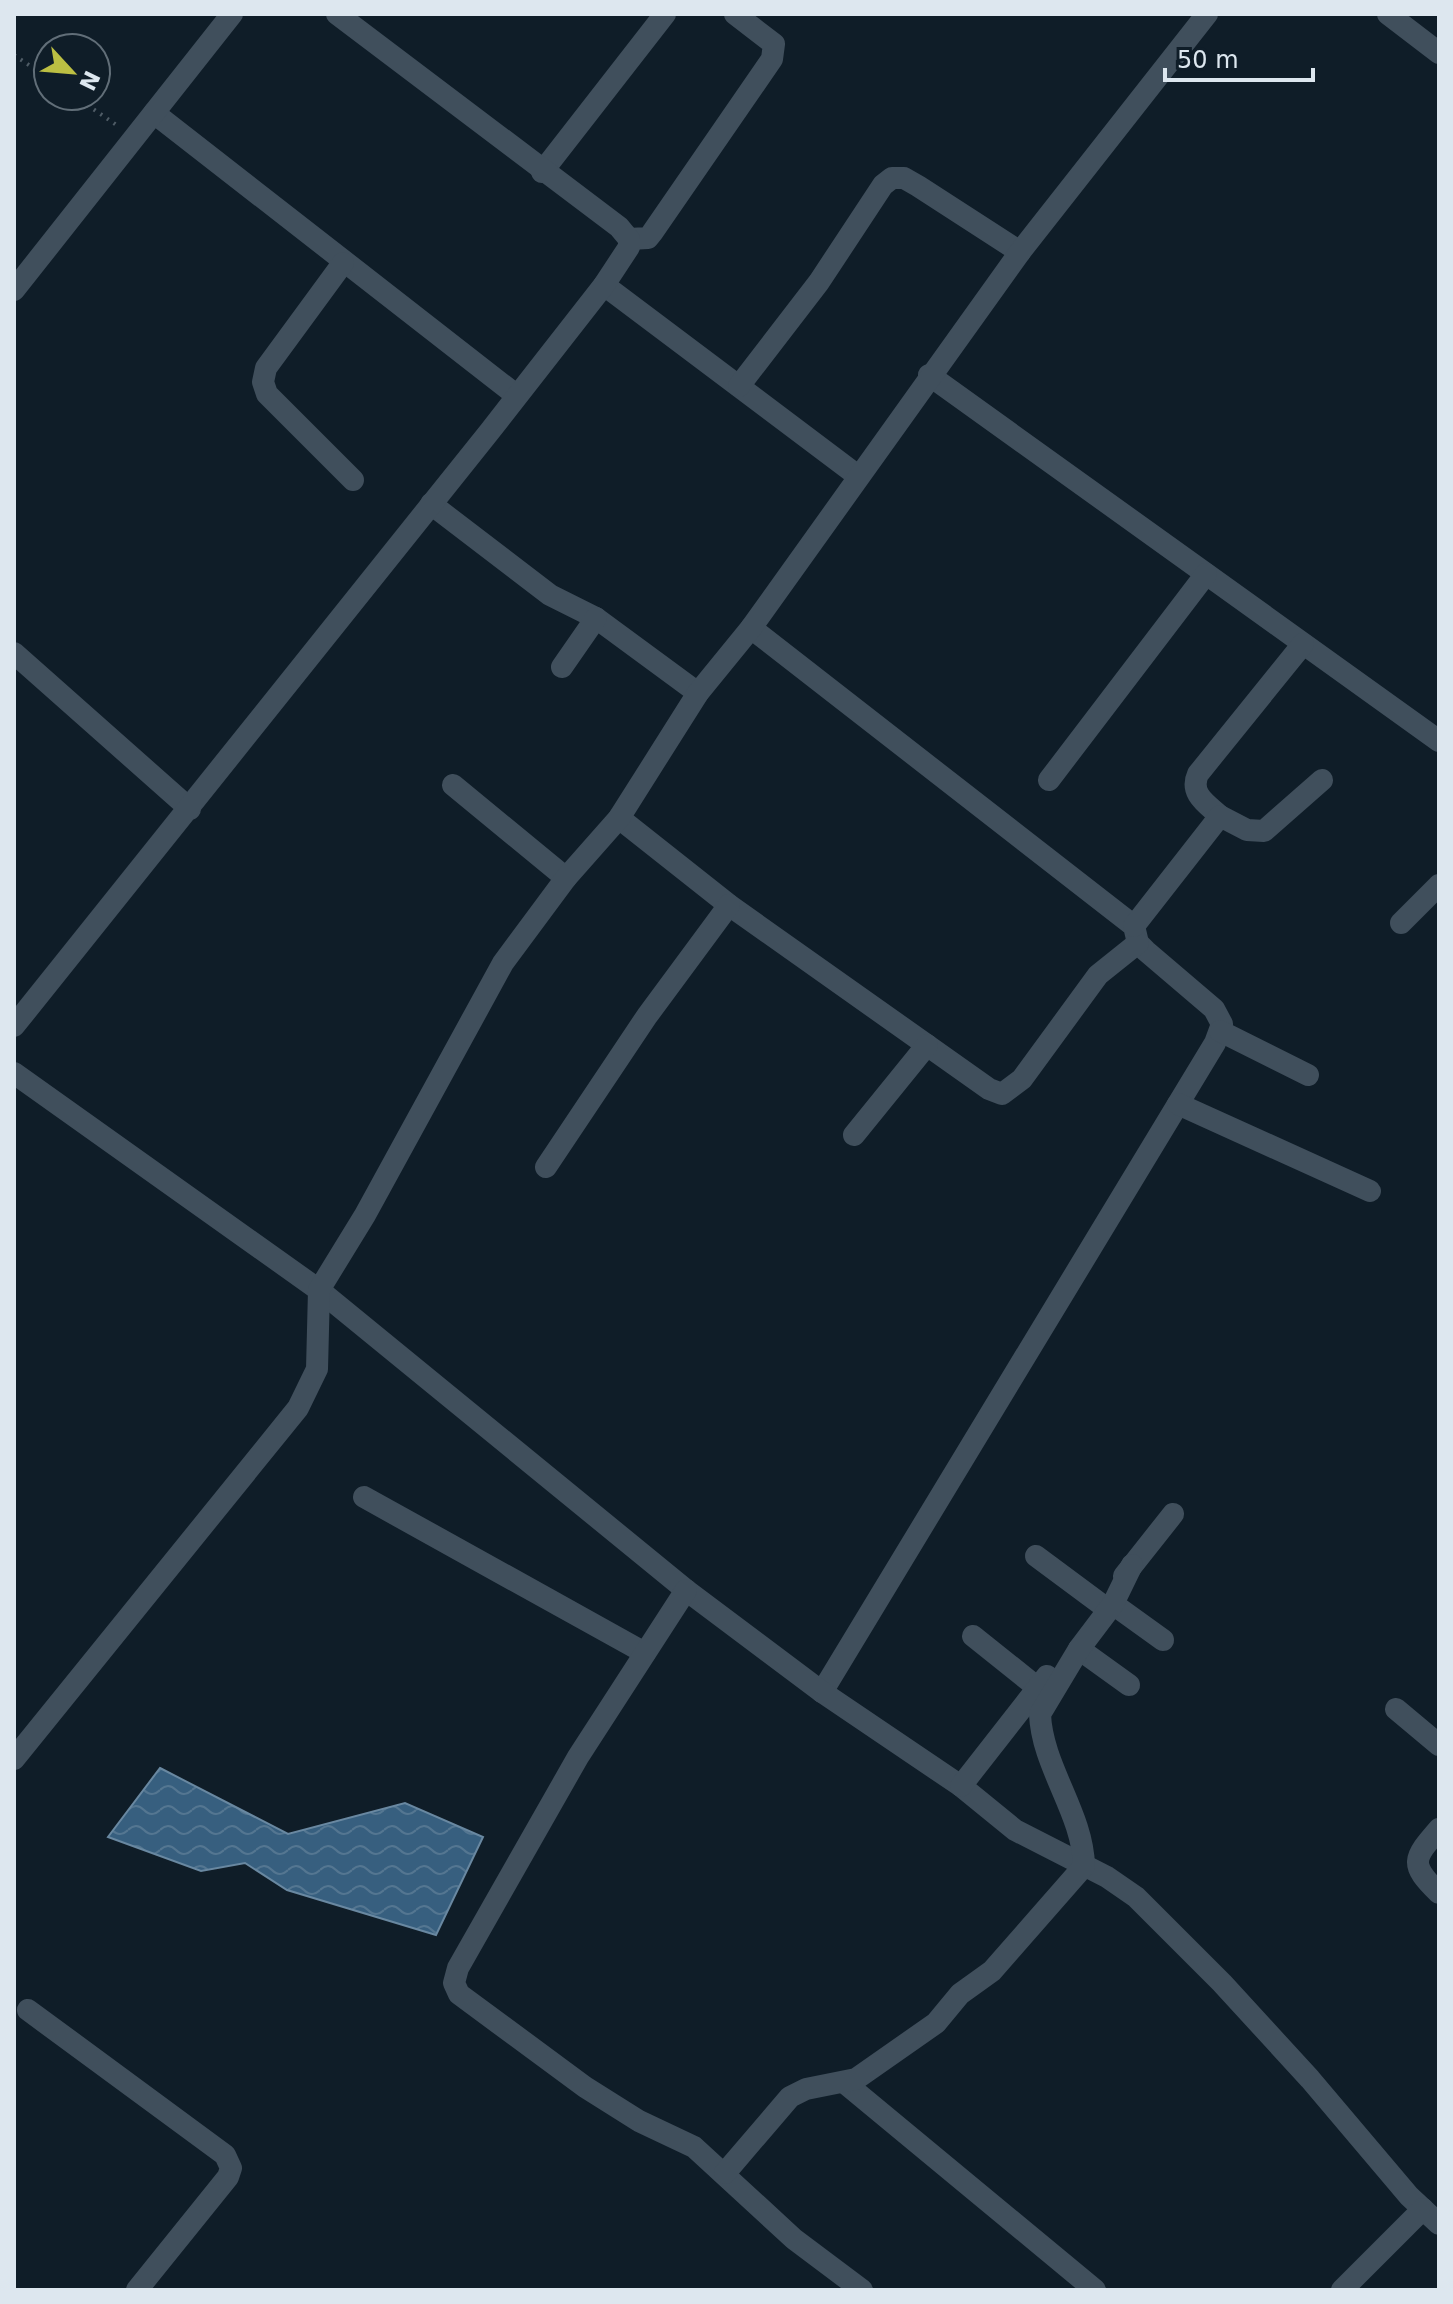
<svg xmlns="http://www.w3.org/2000/svg" width="1453" height="2304" viewBox="0 0 1453 2304" font-family="'DejaVu Sans',sans-serif">
  <defs>
    <pattern id="water-waves" width="16" height="10" patternUnits="userSpaceOnUse" patternTransform="scale(2)"><rect width="16" height="10" fill="#375f7f"/><path d="M0 5q4-4 8 0t8 0" fill="none" stroke="#547691"/></pattern>
  </defs>
  <rect width="100%" height="100%" fill="#0f1d28"/>
  <path fill="url(#water-waves)" stroke="#6988a1" stroke-width="2" d="M 160,1768 L 288,1834 L 405,1803 L 483,1837 L 436,1935 L 287,1890 L 245,1863 L 201,1871 L 108,1837 Z"/>
  <g fill="none" stroke-linecap="round" stroke-linejoin="round">
    <g stroke="#4f5c66" stroke-width="4" stroke-dasharray="2 6" stroke-linecap="butt">
      <path d="M 14,55 L 48,78"/>
      <path d="M 74,96 L 118,126"/>
    </g>
    <g stroke="#404f5c" stroke-width="22">
      <path d="M 1388,14 L 1439,53"/>
      <path d="M 154,113 L 516,395"/>
      <path d="M 542,172 L 665,14"/>
      <path d="M 629,239 L 648,238 L 652,233 L 772,59 L 774,44 L 735,14"/>
      <path d="M 343,263 L 266,368 L 263,382 L 267,394 L 353,480"/>
      <path d="M 604,285 L 858,476"/>
      <path d="M 14,290 L 232,14"/>
      <path d="M 929,375 L 1439,741"/>
      <path d="M 739,386 L 819,282 L 883,185 L 892,178 L 904,178 L 918,186 L 1020,252"/>
      <path d="M 431,504 L 550,595 L 596,618 L 698,693"/>
      <path d="M 751,628 L 1134,926 L 1138,943 L 1146,951 L 1214,1009 L 1222,1024 L 1215,1043 L 822,1692"/>
      <path d="M 14,653 L 190,809"/>
      <path d="M 562,667 L 596,618"/>
      <path d="M 1049,780 L 1206,574"/>
      <path d="M 453,785 L 566,878"/>
      <path d="M 1220,816 C 1207,804 1189,794 1198,774 L 1303,644"/>
      <path d="M 619,818 L 729,905 L 989,1089 L 1002,1094 L 1022,1079 L 1098,975 L 1138,943"/>
      <path d="M 1401,923 L 1439,885"/>
      <path d="M 1134,926 L 1220,816 L 1247,830 L 1264,831 L 1322,780"/>
      <path d="M 14,1026 L 490,431 L 604,285 L 629,247 L 629,239 L 619,227 L 337,14"/>
      <path d="M 1220,1031 L 1308,1075"/>
      <path d="M 14,1073 L 319,1290 L 686,1590 L 822,1692 L 961,1786 L 1015,1830 L 1107,1877 L 1136,1897 L 1222,1983 L 1310,2079 L 1409,2196 L 1439,2224"/>
      <path d="M 1178,1104 L 1370,1191"/>
      <path d="M 854,1135 L 927,1045"/>
      <path d="M 546,1167 L 647,1016 L 729,905"/>
      <path d="M 364,1497 L 645,1653"/>
      <path d="M 1036,1556 L 1102,1605"/>
      <path d="M 1124,1576 L 1173,1514"/>
      <path d="M 686,1590 L 578,1757 L 458,1968 L 454,1983 L 459,1994 L 585,2087 L 639,2121 L 694,2147 L 794,2239 L 862,2290"/>
      <path d="M 1113,1604 L 1163,1640"/>
      <path d="M 973,1636 L 1038,1688"/>
      <path d="M 1079,1649 L 1129,1685"/>
      <path d="M 1396,1709 L 1439,1745"/>
      <path d="M 14,1759 L 298,1408 L 317,1369 L 319,1290 L 365,1215 L 503,963 L 566,878 L 619,818 L 698,693 L 751,628 L 1020,252 L 1207,14"/>
      <path d="M 961,1786 L 1047,1676"/>
      <path d="M 1439,1829 C 1413,1859 1409,1864 1439,1893"/>
      <path d="M 28,2010 L 225,2155 L 231,2168 L 228,2177 L 137,2290"/>
      <path d="M 845,2083 L 1095,2290"/>
      <path d="M 725,2173 L 790,2097 L 806,2089 L 856,2079 L 936,2023 L 960,1994 L 992,1971 L 1084,1866 C 1083,1813 1042,1767 1040,1714 L 1079,1649 L 1113,1604 L 1132,1565"/>
      <path d="M 1342,2290 L 1423,2209"/>
    </g>
  </g>
  <rect width="1453" height="2304" fill="none" stroke="#dde7ef" stroke-width="32"/>
  <g transform="translate(72 72) rotate(116)"><circle r="38" fill="#0f1d28" stroke="#616e78" stroke-width="2"/>
  <path d="M0-6L14 30L0 20L-14 30Z" fill="#bcbf43"/>
  <text y="-12" font-size="22" font-weight="bold" text-anchor="middle" fill="#dde7ef">N</text>
  </g>
  <path d="M1165 68v12h148v-12" fill="none" stroke="#dde7ef" stroke-width="4"/>
  <text x="1177" y="68" font-size="24" fill="#dde7ef" stroke="#0f1d28" stroke-width="6" paint-order="stroke">50 m</text>
</svg>
